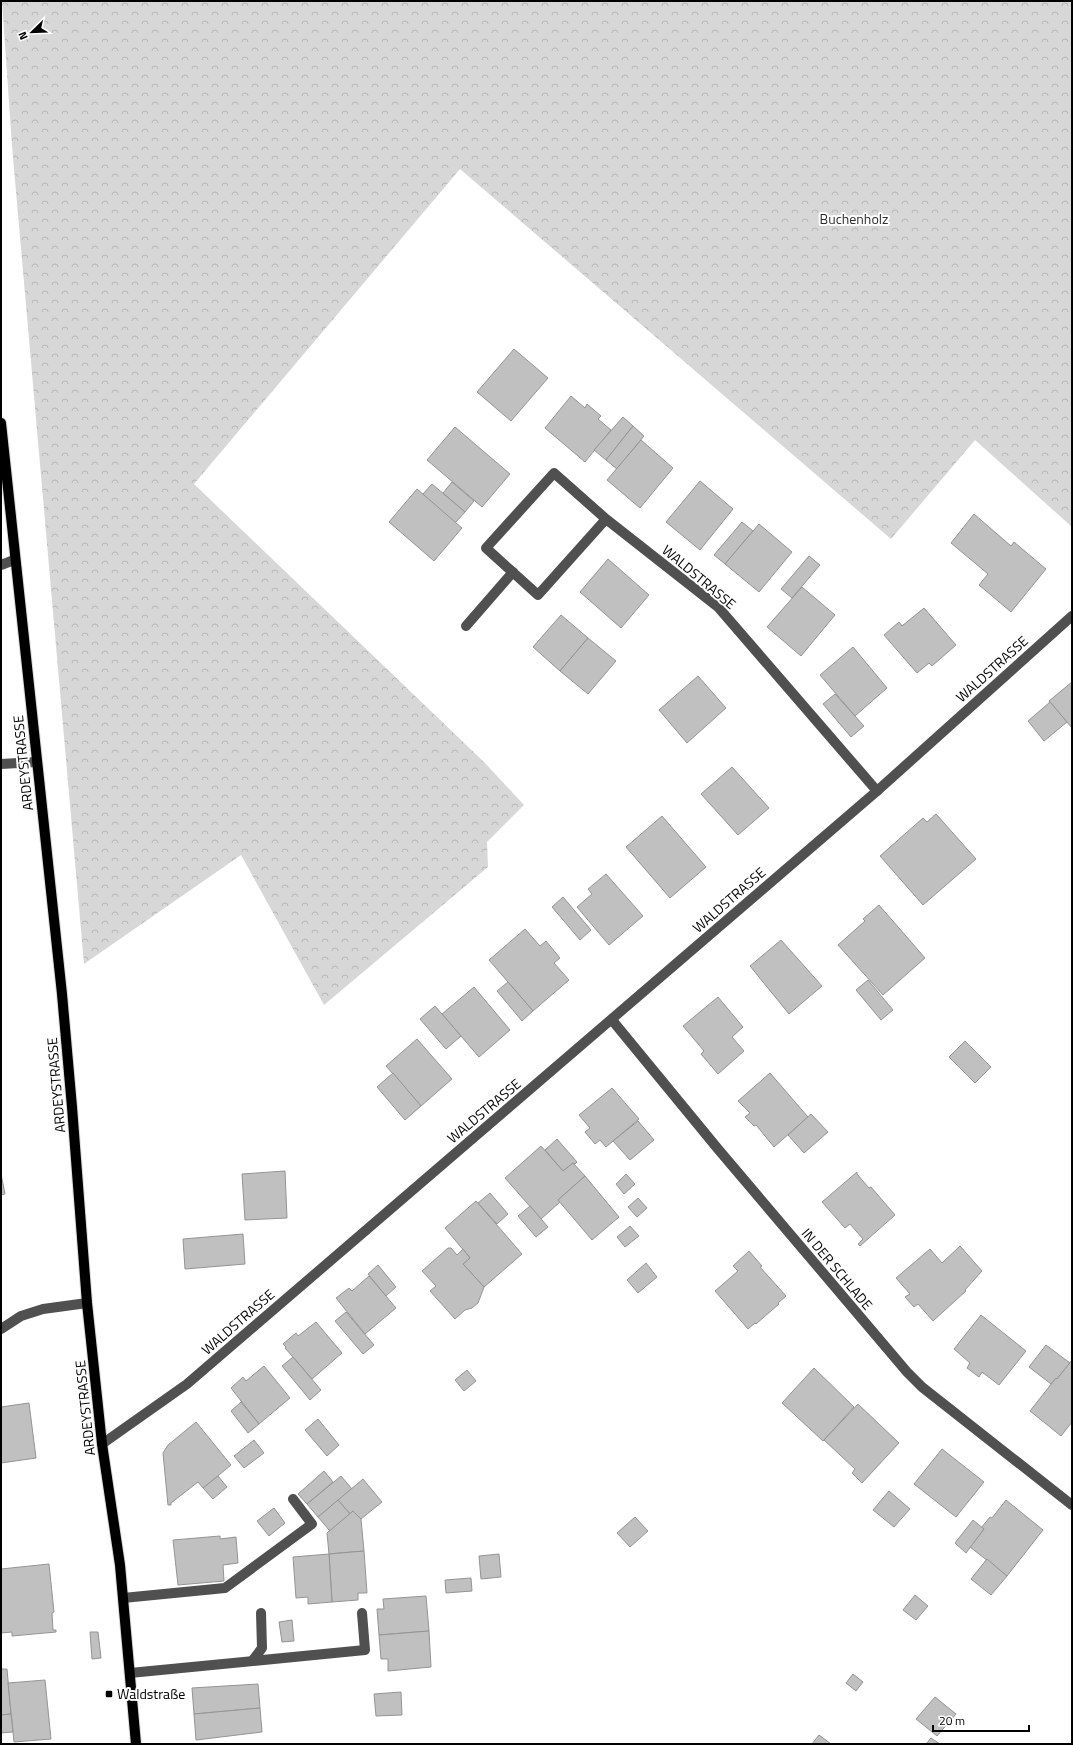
<svg xmlns="http://www.w3.org/2000/svg" width="1073" height="1745" viewBox="0 0 1073 1745" font-family="'Titillium Web',sans-serif">
  <defs>
    <pattern id="forest-crowns" width="20" height="18" patternUnits="userSpaceOnUse"><rect width="20" height="18" fill="#d7d7d7"/><path d="M2 6a3 3 0 1 1 6 0M12 15a3 3 0 1 1 6 0" fill="none" stroke="#b7b7b7"/></pattern>
  </defs>
  <rect width="100%" height="100%" fill="#fff"/>
  <path fill="url(#forest-crowns)" d="M 2,1 L 1072,1 L 1072,527 L 975,440 L 891,539 L 460,169 L 194,484 L 484,762 L 524,805 L 487,842 L 488,867 L 324,1005 L 241,855 L 84,964 L 12,146 Z"/>
  <g fill="#c0c0c0" stroke="#949494">
    <path d="M 514,349 L 548,378 L 511,421 L 477,392 Z"/>
    <path d="M 571,396 L 585,408 L 587,404 L 601,416 L 598,419 L 611,430 L 585,462 L 545,428 Z"/>
    <path d="M 623,417 L 633,426 L 606,460 L 594,450 Z"/>
    <path d="M 633,426 L 644,436 L 617,469 L 606,460 Z"/>
    <path d="M 455,427 L 510,474 L 482,507 L 427,460 Z"/>
    <path d="M 641,440 L 673,468 L 640,508 L 607,480 Z"/>
    <path d="M 700,481 L 733,509 L 700,550 L 666,522 Z"/>
    <path d="M 452,482 L 474,501 L 465,512 L 443,493 Z"/>
    <path d="M 432,484 L 465,512 L 455,523 L 422,495 Z"/>
    <path d="M 417,489 L 462,528 L 434,561 L 389,522 Z"/>
    <path d="M 974,514 L 1011,546 L 1014,542 L 1046,569 L 1011,612 L 979,585 L 988,574 L 951,543 Z"/>
    <path d="M 742,522 L 753,531 L 725,564 L 714,555 Z"/>
    <path d="M 759,524 L 792,552 L 759,592 L 725,564 Z"/>
    <path d="M 809,556 L 820,565 L 792,598 L 781,589 Z"/>
    <path d="M 608,559 L 649,595 L 621,628 L 580,592 Z"/>
    <path d="M 802,587 L 835,615 L 801,656 L 767,627 Z"/>
    <path d="M 924,608 L 956,645 L 932,666 L 929,663 L 917,673 L 884,635 L 899,622 L 902,626 Z"/>
    <path d="M 561,615 L 588,638 L 560,671 L 533,647 Z"/>
    <path d="M 588,638 L 616,661 L 588,694 L 560,671 Z"/>
    <path d="M 853,647 L 887,688 L 855,716 L 820,675 Z"/>
    <path d="M 698,676 L 726,708 L 687,743 L 659,710 Z"/>
    <path d="M 1072,682 L 1072,728 L 1049,701 Z"/>
    <path d="M 835,694 L 864,726 L 851,737 L 823,704 Z"/>
    <path d="M 1050,702 L 1067,722 L 1044,741 L 1028,721 Z"/>
    <path d="M 732,767 L 769,808 L 738,835 L 701,794 Z"/>
    <path d="M 936,814 L 976,859 L 923,905 L 880,856 L 923,818 L 927,822 Z"/>
    <path d="M 662,816 L 706,867 L 670,898 L 626,847 Z"/>
    <path d="M 606,874 L 643,916 L 609,945 L 577,907 L 592,894 L 588,889 Z"/>
    <path d="M 563,897 L 591,930 L 580,940 L 552,907 Z"/>
    <path d="M 879,905 L 925,958 L 883,995 L 838,945 L 865,921 L 863,919 Z"/>
    <path d="M 525,929 L 540,946 L 546,941 L 560,958 L 554,963 L 569,980 L 533,1011 L 489,960 Z"/>
    <path d="M 781,940 L 822,986 L 789,1014 L 750,966 Z"/>
    <path d="M 868,980 L 893,1010 L 881,1020 L 856,990 Z"/>
    <path d="M 508,982 L 533,1011 L 522,1021 L 497,991 Z"/>
    <path d="M 474,987 L 510,1030 L 479,1057 L 442,1014 Z"/>
    <path d="M 718,997 L 743,1027 L 732,1037 L 744,1051 L 718,1074 L 701,1054 L 704,1051 L 683,1026 Z"/>
    <path d="M 435,1006 L 461,1036 L 446,1049 L 420,1019 Z"/>
    <path d="M 417,1039 L 452,1079 L 421,1106 L 386,1066 Z"/>
    <path d="M 965,1041 L 991,1067 L 975,1083 L 949,1057 Z"/>
    <path d="M 393,1073 L 421,1106 L 405,1120 L 377,1087 Z"/>
    <path d="M 770,1073 L 808,1117 L 774,1147 L 756,1125 L 754,1126 L 745,1117 L 750,1113 L 738,1101 Z"/>
    <path d="M 612,1088 L 639,1119 L 606,1147 L 600,1140 L 595,1144 L 585,1132 L 590,1128 L 579,1115 Z"/>
    <path d="M 811,1114 L 828,1132 L 804,1153 L 788,1135 Z"/>
    <path d="M 638,1121 L 654,1140 L 630,1160 L 613,1141 Z"/>
    <path d="M 557,1139 L 577,1162 L 575,1164 L 573,1163 L 563,1171 L 545,1150 Z"/>
    <path d="M 541,1146 L 563,1171 L 573,1163 L 585,1176 L 558,1200 L 560,1202 L 541,1219 L 505,1178 Z"/>
    <path d="M 285,1171 L 287,1218 L 245,1220 L 242,1174 Z"/>
    <path d="M 857,1172 L 857,1174 L 869,1188 L 871,1187 L 895,1215 L 860,1246 L 858,1244 L 863,1239 L 850,1224 L 845,1228 L 822,1202 Z"/>
    <path d="M 1,1174 L 5,1194 L 1,1195 Z"/>
    <path d="M 626,1174 L 635,1184 L 624,1194 L 616,1184 Z"/>
    <path d="M 585,1176 L 619,1217 L 592,1240 L 558,1200 Z"/>
    <path d="M 490,1193 L 508,1214 L 497,1224 L 478,1203 Z"/>
    <path d="M 638,1198 L 647,1208 L 637,1217 L 628,1207 Z"/>
    <path d="M 476,1201 L 522,1254 L 484,1287 L 463,1264 L 470,1258 L 445,1228 Z"/>
    <path d="M 530,1206 L 548,1227 L 536,1237 L 518,1216 Z"/>
    <path d="M 630,1226 L 639,1236 L 625,1247 L 617,1237 Z"/>
    <path d="M 243,1234 L 245,1264 L 185,1269 L 183,1239 Z"/>
    <path d="M 960,1246 L 982,1271 L 965,1290 L 966,1291 L 933,1321 L 918,1304 L 914,1307 L 905,1297 L 910,1294 L 896,1278 L 930,1249 L 942,1263 Z"/>
    <path d="M 448,1248 L 451,1248 L 457,1255 L 463,1249 L 470,1258 L 463,1264 L 484,1287 L 478,1303 L 472,1308 L 465,1310 L 455,1319 L 430,1291 L 436,1286 L 422,1271 Z"/>
    <path d="M 749,1251 L 762,1266 L 760,1267 L 786,1296 L 778,1303 L 779,1304 L 756,1324 L 755,1323 L 748,1329 L 715,1291 L 738,1271 L 733,1266 Z"/>
    <path d="M 646,1263 L 657,1277 L 638,1293 L 627,1280 Z"/>
    <path d="M 378,1265 L 396,1287 L 386,1296 L 368,1274 Z"/>
    <path d="M 369,1276 L 396,1308 L 365,1334 L 336,1298 L 349,1288 L 352,1291 Z"/>
    <path d="M 346,1312 L 374,1345 L 363,1354 L 335,1321 Z"/>
    <path d="M 981,1315 L 1026,1351 L 999,1385 L 982,1372 L 979,1377 L 967,1368 L 970,1363 L 954,1349 Z"/>
    <path d="M 316,1322 L 342,1353 L 312,1379 L 285,1348 L 286,1347 L 283,1344 L 296,1333 L 298,1336 Z"/>
    <path d="M 1046,1345 L 1070,1363 L 1057,1379 L 1056,1378 L 1051,1384 L 1029,1367 Z"/>
    <path d="M 293,1357 L 321,1390 L 310,1400 L 282,1366 Z"/>
    <path d="M 1072,1360 L 1072,1422 L 1061,1436 L 1030,1411 L 1056,1378 L 1057,1379 Z"/>
    <path d="M 264,1366 L 290,1398 L 259,1424 L 231,1388 L 243,1377 L 246,1381 Z"/>
    <path d="M 814,1368 L 854,1407 L 823,1441 L 782,1403 Z"/>
    <path d="M 467,1370 L 476,1381 L 464,1391 L 455,1380 Z"/>
    <path d="M 241,1402 L 259,1424 L 248,1433 L 231,1411 Z"/>
    <path d="M 29,1403 L 36,1458 L 1,1463 L 1,1407 Z"/>
    <path d="M 858,1404 L 899,1443 L 862,1483 L 852,1473 L 855,1469 L 824,1440 Z"/>
    <path d="M 318,1419 L 339,1445 L 327,1456 L 305,1430 Z"/>
    <path d="M 196,1422 L 231,1465 L 203,1488 L 198,1482 L 171,1503 L 171,1505 L 168,1505 L 163,1453 L 168,1445 Z"/>
    <path d="M 254,1440 L 264,1453 L 244,1468 L 234,1456 Z"/>
    <path d="M 942,1449 L 984,1482 L 956,1517 L 914,1484 Z"/>
    <path d="M 324,1471 L 333,1482 L 307,1504 L 298,1494 Z"/>
    <path d="M 218,1476 L 227,1487 L 213,1499 L 203,1488 Z"/>
    <path d="M 341,1476 L 352,1489 L 318,1517 L 307,1504 Z"/>
    <path d="M 363,1479 L 382,1502 L 361,1519 L 353,1511 L 350,1514 L 338,1500 Z"/>
    <path d="M 889,1491 L 910,1509 L 894,1527 L 873,1510 Z"/>
    <path d="M 338,1500 L 350,1514 L 330,1531 L 318,1517 Z"/>
    <path d="M 1006,1500 L 1043,1530 L 1007,1576 L 970,1547 L 984,1529 L 981,1528 L 990,1517 L 992,1518 Z"/>
    <path d="M 274,1508 L 285,1523 L 269,1536 L 257,1521 Z"/>
    <path d="M 353,1511 L 361,1519 L 364,1551 L 329,1554 L 327,1533 Z"/>
    <path d="M 635,1517 L 648,1531 L 630,1547 L 617,1533 Z"/>
    <path d="M 973,1520 L 984,1529 L 966,1553 L 955,1543 Z"/>
    <path d="M 220,1536 L 220,1539 L 236,1537 L 238,1563 L 223,1565 L 224,1581 L 178,1585 L 173,1540 Z"/>
    <path d="M 364,1551 L 367,1593 L 358,1593 L 358,1600 L 332,1602 L 329,1554 Z"/>
    <path d="M 329,1554 L 332,1602 L 308,1604 L 308,1597 L 296,1598 L 293,1557 Z"/>
    <path d="M 499,1554 L 501,1577 L 481,1579 L 479,1556 Z"/>
    <path d="M 987,1559 L 1007,1576 L 991,1595 L 971,1579 Z"/>
    <path d="M 49,1564 L 54,1612 L 52,1613 L 53,1630 L 56,1630 L 56,1632 L 12,1636 L 12,1632 L 1,1633 L 1,1569 Z"/>
    <path d="M 471,1578 L 472,1591 L 446,1593 L 445,1580 Z"/>
    <path d="M 915,1595 L 928,1606 L 916,1620 L 903,1610 Z"/>
    <path d="M 426,1596 L 429,1631 L 379,1635 L 377,1609 L 384,1609 L 383,1599 Z"/>
    <path d="M 292,1620 L 294,1641 L 282,1642 L 279,1622 Z"/>
    <path d="M 429,1631 L 431,1667 L 388,1671 L 388,1659 L 381,1659 L 379,1635 Z"/>
    <path d="M 90,1632 L 98,1632 L 101,1658 L 92,1659 Z"/>
    <path d="M 1,1669 L 7,1669 L 11,1714 L 1,1715 Z"/>
    <path d="M 853,1674 L 863,1682 L 856,1691 L 846,1683 Z"/>
    <path d="M 45,1680 L 51,1739 L 14,1742 L 8,1683 Z"/>
    <path d="M 258,1684 L 260,1708 L 194,1714 L 192,1688 Z"/>
    <path d="M 401,1692 L 402,1715 L 376,1716 L 374,1694 Z"/>
    <path d="M 935,1697 L 956,1714 L 937,1736 L 916,1719 Z"/>
    <path d="M 260,1708 L 262,1732 L 196,1740 L 194,1714 Z"/>
    <path d="M 11,1714 L 13,1732 L 1,1733 L 1,1715 Z"/>
    <path d="M 819,1735 L 831,1744 L 812,1744 Z"/>
    <path d="M 931,1738 L 940,1744 L 926,1744 Z"/>
  </g>
  <g fill="none" stroke-linecap="round" stroke-linejoin="round">
    <g stroke="#dbdbdb" stroke-width="12">
      <path id="major" d="M 1,423 L 62,994 L 72,1107 L 87,1303 L 102,1444 L 120,1565 L 136,1744"/>
    </g>
    <g stroke="#505050" stroke-width="10">
      <path d="M 606,519 L 538,595 L 486,548 L 554,473 L 606,519 L 718,607 L 877,791"/>
      <path d="M 1,565 L 14,560"/>
      <path d="M 466,626 L 513,572"/>
      <path d="M 1,764 L 36,762"/>
      <path d="M 612,1020 L 718,1149 L 907,1372 L 922,1387 L 1072,1505"/>
      <path d="M 1,1329 L 21,1316 L 43,1309 L 87,1303"/>
      <path d="M 102,1444 L 187,1384 L 877,791 L 1072,616"/>
      <path d="M 123,1598 L 225,1588 L 312,1524 L 293,1499"/>
      <path d="M 253,1660 L 262,1648 L 261,1613"/>
      <path d="M 130,1673 L 365,1650 L 362,1613"/>
    </g>
    <use href="#major" stroke="#000" stroke-width="10"/>
  </g>
  <rect fill="#000" stroke="#fff" stroke-width="1.5" x="105" y="1690" width="8" height="8" rx="2"/>
  <g text-anchor="middle" stroke-width="4" stroke-linejoin="round" paint-order="stroke">
    <g font-size="14" fill="#2e2e2e" stroke="#fff">
      <text x="854" y="224">Buchenholz</text>
    </g>
    <g font-size="14" fill="#000" stroke="#fff">
      <text transform="translate(699 577) rotate(40)" y="5">WALDSTRASSE</text>
      <text transform="translate(992 669) rotate(-42)" y="5">WALDSTRASSE</text>
      <text transform="translate(23 763) rotate(-96)" y="5">ARDEYSTRASSE</text>
      <text transform="translate(729 900) rotate(-41)" y="5">WALDSTRASSE</text>
      <text transform="translate(56 1085) rotate(-95)" y="5">ARDEYSTRASSE</text>
      <text transform="translate(484 1111) rotate(-40)" y="5">WALDSTRASSE</text>
      <text transform="translate(837 1269) rotate(50)" y="5">IN DER SCHLADE</text>
      <text transform="translate(238 1322) rotate(-41)" y="5">WALDSTRASSE</text>
      <text transform="translate(85 1408) rotate(-96)" y="5">ARDEYSTRASSE</text>
    </g>
    <g font-size="14" fill="#000" stroke="#fff" text-anchor="start">
      <text x="117" y="1699">Waldstraße</text>
    </g>
  </g>
  <rect width="1073" height="1745" fill="none" stroke="#000000" stroke-width="4"/>
  <g transform="translate(32 32) rotate(247)" stroke="#ffffff" stroke-width="3" paint-order="stroke">
  <path d="M0-3L7 15L0 10L-7 15Z" fill="#000000"/>
  <text y="-6" font-size="11" font-weight="bold" text-anchor="middle" fill="#000000">N</text>
  </g>
  <path d="M933 1725v6h96v-6" fill="none" stroke="#000000" stroke-width="2"/>
  <text x="939" y="1725" font-size="12" fill="#000000" stroke="#ffffff" stroke-width="3" paint-order="stroke">20 m</text>
</svg>
